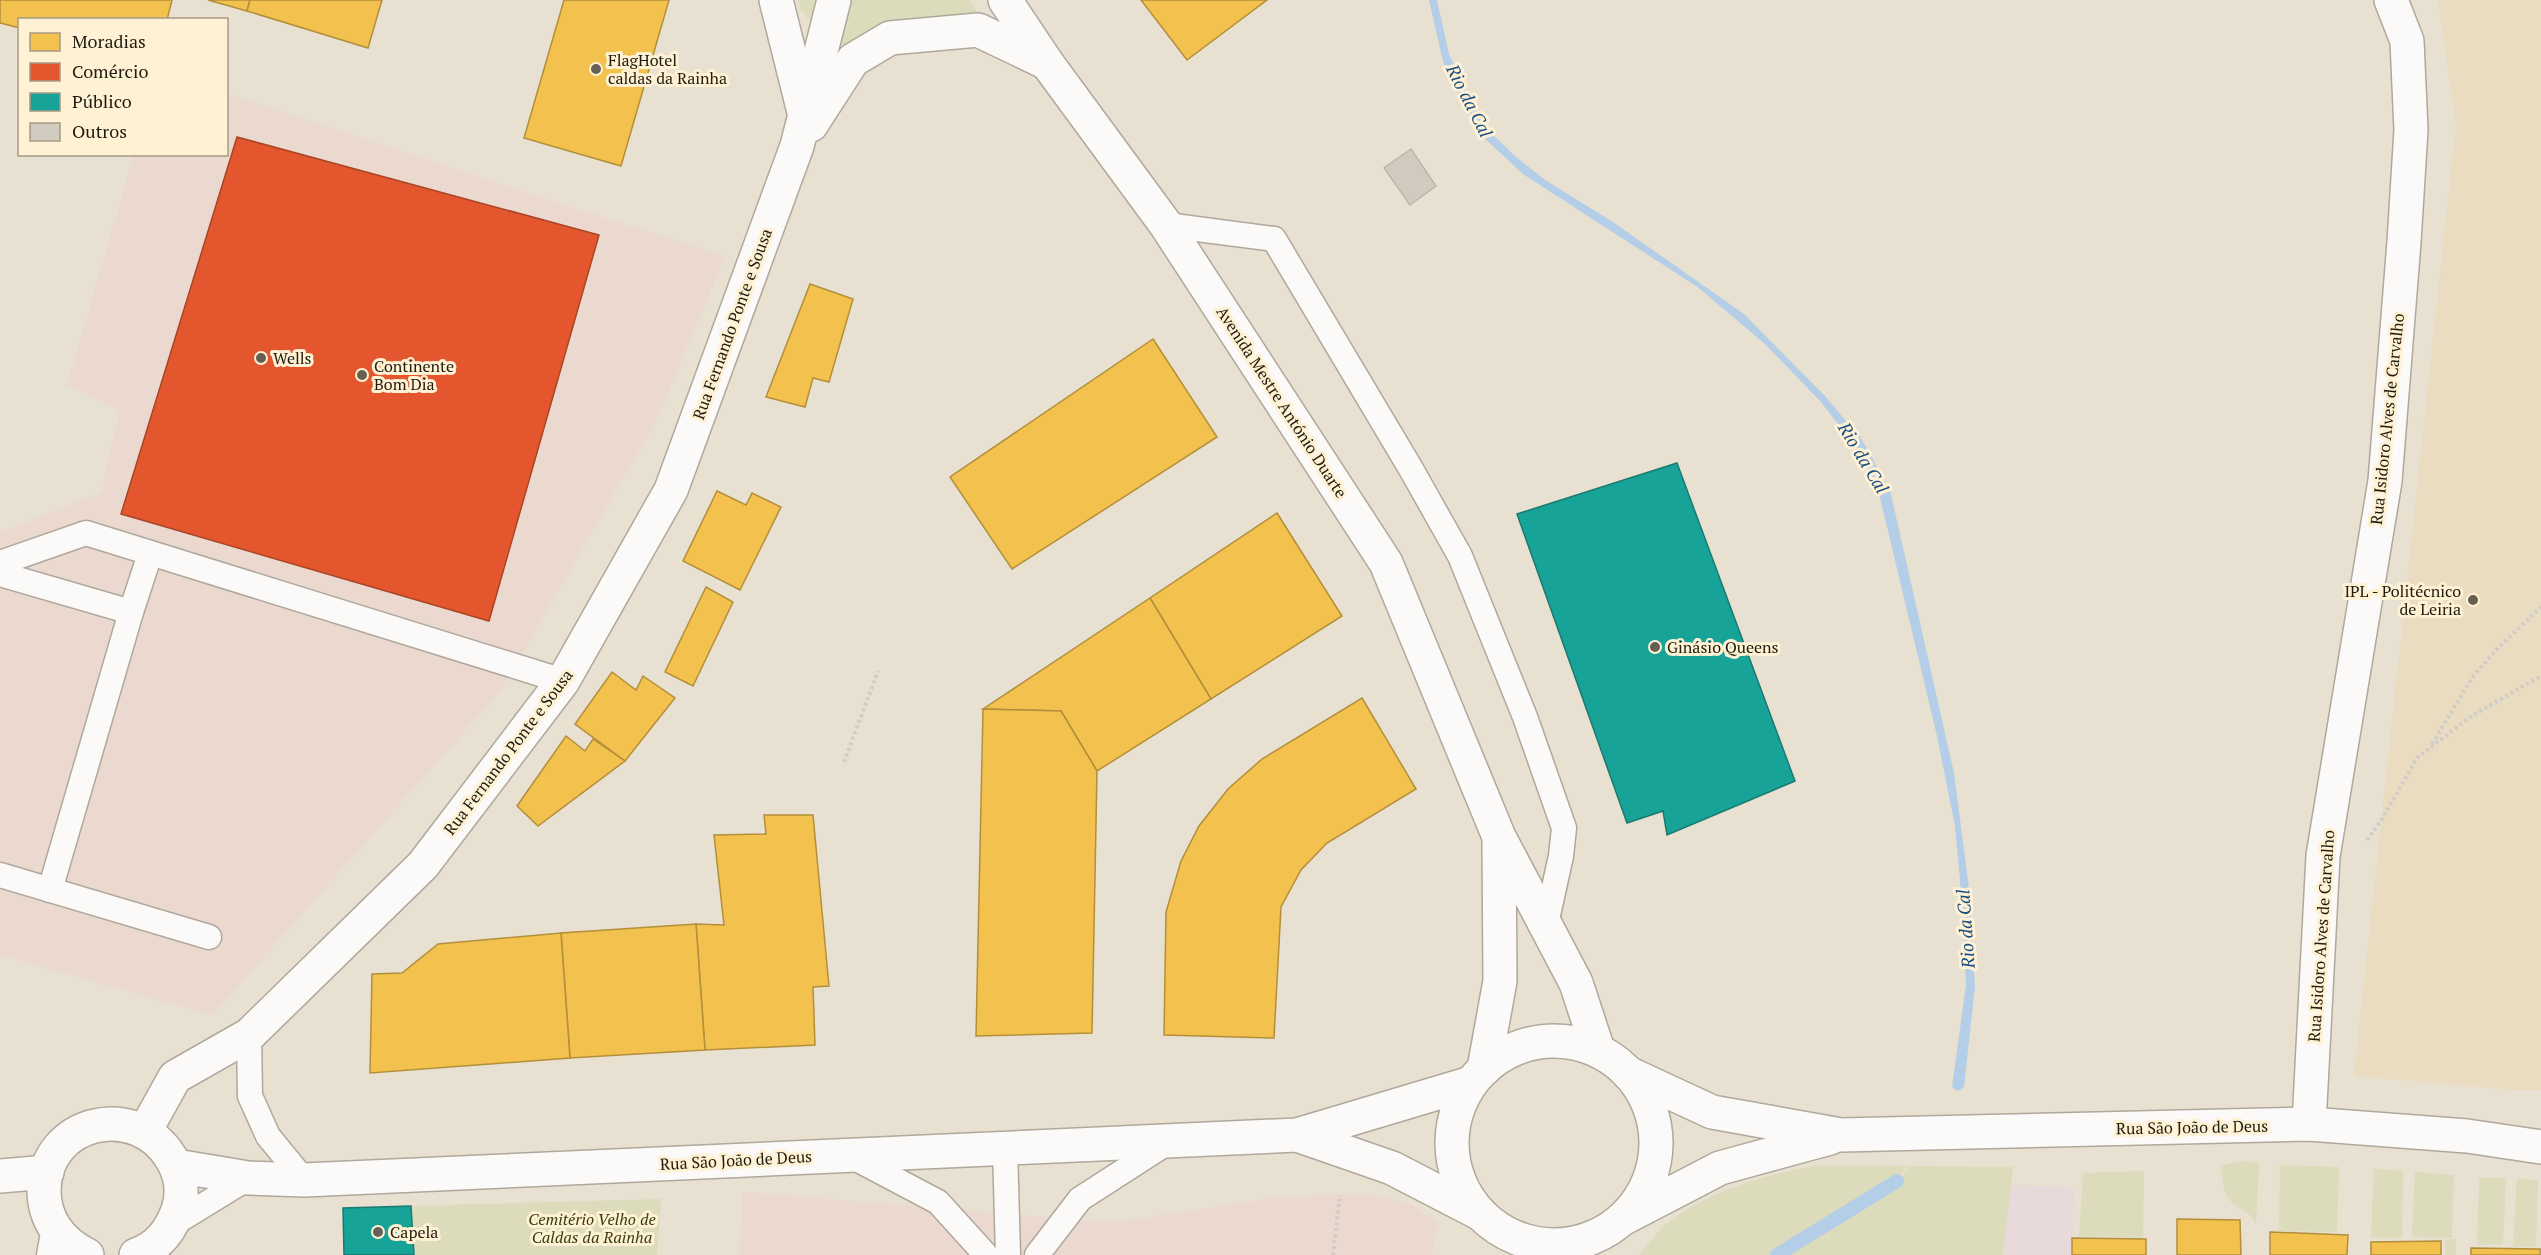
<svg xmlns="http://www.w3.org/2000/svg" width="2541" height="1255" viewBox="0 0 2541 1255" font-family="'PT Serif',serif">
  <rect width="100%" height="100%" fill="#e8e0d0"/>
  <g fill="#ebd9cf">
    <path d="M 227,94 L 725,257 L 656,421 L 501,690 L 212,1015 L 0,955 L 0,532 L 101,493 L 120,410 L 67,385 L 134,155 L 226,154 Z"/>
    <path d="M 743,1192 L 1112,1223 L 1278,1197 L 1371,1194 L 1412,1205 L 1438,1223 L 1432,1255 L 739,1255 Z"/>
  </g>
  <path fill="#e8d9da" d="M 2010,1185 L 2074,1187 L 2072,1255 L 2003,1255 Z"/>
  <path fill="#e9dcc0" d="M 2438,0 L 2541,0 L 2541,1090 L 2514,1090 L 2354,1076 L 2456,124 Z"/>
  <g fill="#dcdbbb">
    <path d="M 798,0 L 969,0 L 979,16 L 890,21 L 848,49 L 801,11 Z"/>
    <path d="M 2241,1161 L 2259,1163 L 2256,1224 C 2247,1209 2247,1214 2235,1205 C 2222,1196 2223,1180 2221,1166 Z"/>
    <path d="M 1816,1165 L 1907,1166 L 1897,1180 L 1778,1255 L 1639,1255 C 1649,1244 1658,1230 1670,1221 C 1713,1189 1765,1176 1816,1165 Z"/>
    <path d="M 2280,1165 L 2339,1167 L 2337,1232 L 2279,1231 Z"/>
    <path d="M 1909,1166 L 2013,1167 L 2003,1255 L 1781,1255 L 1899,1181 Z"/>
    <path d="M 2374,1169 L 2403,1171 L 2402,1238 L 2371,1237 Z"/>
    <path d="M 2144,1171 L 2143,1238 L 2079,1236 L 2083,1173 Z"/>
    <path d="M 2415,1172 L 2454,1175 L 2452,1238 L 2412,1237 Z"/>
    <path d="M 2479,1178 L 2506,1178 L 2503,1244 L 2477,1245 Z"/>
    <path d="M 2517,1179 L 2538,1180 L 2536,1247 L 2513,1246 Z"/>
    <path d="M 661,1199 L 657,1255 L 414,1255 L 411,1206 Z"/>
    <rect x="2445" y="1239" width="11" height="16"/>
  </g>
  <path fill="#b4cee8" d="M 1429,0 L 1437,0 L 1449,54 L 1467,93 L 1489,131 L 1516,157 L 1545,180 L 1613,222 L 1744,314 L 1825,396 L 1862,440 L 1890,490 L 1954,773 L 1969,888 L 1975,986 L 1964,1087 L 1958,1091 L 1952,1087 L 1966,985 L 1963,914 L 1955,826 L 1937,736 L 1877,485 L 1852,442 L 1821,402 L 1766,345 L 1699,288 L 1523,174 L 1483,137 L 1445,70 Z"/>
  <g fill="#f2c14e" stroke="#b38f3b" stroke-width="1.5">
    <path d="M 0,0 L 172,0 L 167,20 L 20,20 L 20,28 L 0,23 Z"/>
    <path d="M 208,0 L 250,0 L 247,11 Z"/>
    <path d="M 250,0 L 382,0 L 368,48 L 247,11 Z"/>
    <path d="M 564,0 L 669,0 L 621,166 L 524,138 Z"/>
    <path d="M 1141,0 L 1267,0 L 1187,60 Z"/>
    <path d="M 810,284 L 853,299 L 829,382 L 813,378 L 805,407 L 766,397 Z"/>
    <path d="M 1153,339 L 1217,437 L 1012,569 L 950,477 Z"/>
    <path d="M 717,491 L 746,505 L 752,493 L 781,507 L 740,590 L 683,561 Z"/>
    <path d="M 1277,513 L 1342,616 L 1211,699 L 1150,598 Z"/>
    <path d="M 706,587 L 733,602 L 693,686 L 665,672 Z"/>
    <path d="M 1150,598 L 1211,699 L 1097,771 L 1061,711 L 983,709 Z"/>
    <path d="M 612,672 L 636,690 L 643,676 L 675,698 L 625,761 L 575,724 Z"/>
    <path d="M 1362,698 L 1416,789 L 1327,843 L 1301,870 L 1281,907 L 1274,1038 L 1164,1035 L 1166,912 L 1181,861 L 1199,826 L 1228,789 L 1262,759 Z"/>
    <path d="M 983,709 L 1061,711 L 1097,771 L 1092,1033 L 976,1036 Z"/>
    <path d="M 566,736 L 585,751 L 593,739 L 625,761 L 538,826 L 517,806 Z"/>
    <path d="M 764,815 L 813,815 L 829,986 L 813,987 L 815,1045 L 705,1050 L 696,924 L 724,925 L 714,835 L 766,834 Z"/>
    <path d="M 696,924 L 705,1050 L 570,1058 L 561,933 Z"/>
    <path d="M 561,933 L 570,1058 L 370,1073 L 372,974 L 402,973 L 438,944 Z"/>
    <path d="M 2177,1219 L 2240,1220 L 2241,1255 L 2177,1255 Z"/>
    <path d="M 2270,1232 L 2348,1235 L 2347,1255 L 2270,1255 Z"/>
    <path d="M 2072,1238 L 2146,1239 L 2146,1255 L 2072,1255 Z"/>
    <path d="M 2441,1241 L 2441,1255 L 2371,1255 L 2371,1242 Z"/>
    <path d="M 2471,1248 L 2540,1249 L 2540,1255 L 2471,1255 Z"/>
  </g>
  <path fill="#e4572e" stroke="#a94525" stroke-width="1.5" d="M 237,137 L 599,235 L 489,621 L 121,514 Z"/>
  <g fill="#17a398" stroke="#1a7a6f" stroke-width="1.5">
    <path d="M 1677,463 L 1795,781 L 1667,835 L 1663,811 L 1627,823 L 1517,514 Z"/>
    <path d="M 411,1206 L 414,1255 L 344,1255 L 343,1208 Z"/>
  </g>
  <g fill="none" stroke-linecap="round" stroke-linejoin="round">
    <path stroke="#b4cee8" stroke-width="14" d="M 1777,1255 L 1897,1181"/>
  </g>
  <path fill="#d1cabe" stroke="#bdb6aa" stroke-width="1.5" d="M 1411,149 L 1436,186 L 1410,205 L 1384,168 Z"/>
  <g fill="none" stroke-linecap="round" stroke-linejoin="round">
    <g stroke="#afa89c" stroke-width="27">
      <g id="service">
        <path d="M 1166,225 L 1274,239 L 1411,469 L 1460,556 L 1525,717 L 1564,828 L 1561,856 L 1546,924"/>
        <path d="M 0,563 L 86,533 L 563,681"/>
        <path d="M 0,574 L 131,612 L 50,890"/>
        <path d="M 131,612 L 150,554"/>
        <path d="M 0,875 L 209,937"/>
        <path d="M 249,1035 L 250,1096 L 268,1136 L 304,1180"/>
        <path d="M 1005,1148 L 1008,1255"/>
        <path d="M 849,1155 L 938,1202 L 986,1255"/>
        <path d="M 173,1224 L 248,1178"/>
        <path d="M 49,1255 L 54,1228"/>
        <path d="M 1037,1255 L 1080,1199 L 1170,1141"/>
      </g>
    </g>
    <g stroke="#afa89c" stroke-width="36">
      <g id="minor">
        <path d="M 776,0 L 804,112"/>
        <path d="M 811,125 L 853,60 L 890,38 L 978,30 L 1047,63"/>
        <path d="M 1628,1073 L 1712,1112 L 1841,1135 L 2309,1124 L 2467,1136 L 2541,1147"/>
        <path d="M 2309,1124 L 2323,856 L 2385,481 L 2404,242 L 2411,130 L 2407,41 L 2391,0"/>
        <path d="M 145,1131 L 175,1077 L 249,1035 L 423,865 L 563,681 L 671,490 L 797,146 L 834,0"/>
        <path d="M 1297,1135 L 1392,1168 L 1479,1213"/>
        <path d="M 176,1166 L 248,1178 L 304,1180 L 1297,1135 L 1471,1083"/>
        <path d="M 0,1176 L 47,1172"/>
        <path d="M 1624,1218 L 1720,1168 L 1830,1138"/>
        <path d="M 87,1255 C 61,1242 44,1220 44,1190 C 45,1120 136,1100 171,1158 C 181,1173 184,1193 178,1210 C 170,1232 158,1247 136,1255"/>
      </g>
    </g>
    <g stroke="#afa89c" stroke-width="36">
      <g id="secondary">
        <path d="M 1005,0 L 1047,63 L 1166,225 L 1386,563 L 1499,837 L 1576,983 L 1598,1050"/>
        <circle cx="1554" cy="1143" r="102"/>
        <path d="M 1484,1069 L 1500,981 L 1499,842"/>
      </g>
    </g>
    <g stroke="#cfcdc8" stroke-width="4" stroke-dasharray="3 3" stroke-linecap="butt">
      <path d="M 2432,744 L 2474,675 L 2499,647 L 2541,607"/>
      <path d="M 844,762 L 878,671"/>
      <path d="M 2367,840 L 2382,819 L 2417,758 L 2470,717 L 2541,676"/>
      <path d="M 1333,1255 L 1340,1195"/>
    </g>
    <use href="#service" stroke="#fcfaf8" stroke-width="24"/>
    <use href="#minor" stroke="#fcfaf8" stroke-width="33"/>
    <use href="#secondary" stroke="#fcfaf8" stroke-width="33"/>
  </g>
  <g fill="#666053" stroke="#fff1d3" stroke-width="2">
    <circle cx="596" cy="69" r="6"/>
    <circle cx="261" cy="358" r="6"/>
    <circle cx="362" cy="375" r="6"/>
    <circle cx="2473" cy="600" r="6"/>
    <circle cx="1655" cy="647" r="6"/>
    <circle cx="378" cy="1232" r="6"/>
  </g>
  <g text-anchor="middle" stroke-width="6" stroke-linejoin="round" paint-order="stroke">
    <g font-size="16" fill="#201b10" stroke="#fff1d3" text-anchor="start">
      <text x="608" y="66">FlagHotel<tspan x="608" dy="18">caldas da Rainha</tspan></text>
      <text x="273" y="364">Wells</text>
      <text x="374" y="372">Continente<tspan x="374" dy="18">Bom Dia</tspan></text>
      <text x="2461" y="597" text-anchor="end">IPL - Politécnico<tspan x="2461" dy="18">de Leiria</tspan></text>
      <text x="1667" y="653">Ginásio Queens</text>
      <text x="390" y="1238">Capela</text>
    </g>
    <g font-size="16" fill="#201b10" stroke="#fff1d3">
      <text transform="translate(732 324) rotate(-70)" y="6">Rua Fernando Ponte e Sousa</text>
      <text transform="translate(1282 402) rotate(57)" y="6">Avenida Mestre António Duarte</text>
      <text transform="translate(2387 419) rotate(-84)" y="6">Rua Isidoro Alves de Carvalho</text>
      <text transform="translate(508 752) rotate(-53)" y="6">Rua Fernando Ponte e Sousa</text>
      <text transform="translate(2321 936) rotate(-86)" y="6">Rua Isidoro Alves de Carvalho</text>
      <text transform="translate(2192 1127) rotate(-1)" y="6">Rua São João de Deus</text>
      <text transform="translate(736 1160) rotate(-3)" y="6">Rua São João de Deus</text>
    </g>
    <g font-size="16" font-style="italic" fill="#393c0f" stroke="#fff1d3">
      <text x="592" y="1225">Cemitério Velho de<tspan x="592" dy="18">Caldas da Rainha</tspan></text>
    </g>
    <g font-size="18" font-style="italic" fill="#184e85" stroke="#fff1d3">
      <text transform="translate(1469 101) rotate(63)" y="6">Rio da Cal</text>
      <text transform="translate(1863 458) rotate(59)" y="6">Rio da Cal</text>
      <text transform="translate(1966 929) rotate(-94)" y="6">Rio da Cal</text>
    </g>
  </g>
  <rect x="18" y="18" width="210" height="138" fill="#fff1d3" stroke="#a69b85" stroke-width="1.5"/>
  <rect x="30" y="33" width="30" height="18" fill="#f2c14e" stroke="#a69b85" stroke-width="1.5"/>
  <text x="72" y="48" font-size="18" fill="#201b10">Moradias</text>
  <rect x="30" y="63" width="30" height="18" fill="#e4572e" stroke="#a69b85" stroke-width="1.5"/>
  <text x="72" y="78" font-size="18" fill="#201b10">Comércio</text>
  <rect x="30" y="93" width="30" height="18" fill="#17a398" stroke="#a69b85" stroke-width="1.5"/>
  <text x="72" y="108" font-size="18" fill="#201b10">Público</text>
  <rect x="30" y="123" width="30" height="18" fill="#d1cabe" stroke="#a69b85" stroke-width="1.5"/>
  <text x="72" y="138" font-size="18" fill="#201b10">Outros</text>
</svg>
